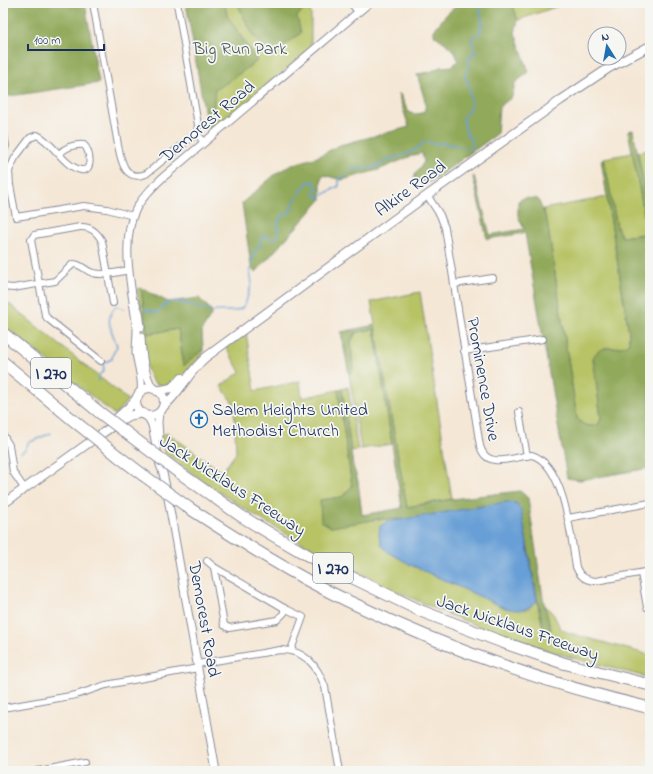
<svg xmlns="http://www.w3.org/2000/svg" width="653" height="774" viewBox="0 0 653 774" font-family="'Indie Flower',sans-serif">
  <rect width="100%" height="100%" fill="#f6f6f2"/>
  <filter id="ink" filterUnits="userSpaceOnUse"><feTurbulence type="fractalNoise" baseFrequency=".025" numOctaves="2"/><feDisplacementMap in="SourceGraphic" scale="8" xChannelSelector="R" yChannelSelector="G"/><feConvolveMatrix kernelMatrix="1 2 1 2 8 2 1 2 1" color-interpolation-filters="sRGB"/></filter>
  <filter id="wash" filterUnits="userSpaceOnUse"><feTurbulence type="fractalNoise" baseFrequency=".012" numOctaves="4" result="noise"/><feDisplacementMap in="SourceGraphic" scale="16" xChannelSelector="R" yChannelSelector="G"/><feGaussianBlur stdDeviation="0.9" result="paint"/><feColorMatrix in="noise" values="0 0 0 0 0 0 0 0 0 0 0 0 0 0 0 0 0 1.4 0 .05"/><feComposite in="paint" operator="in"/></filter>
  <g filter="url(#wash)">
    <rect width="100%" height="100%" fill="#f5e7d5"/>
    <g fill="#b7c365" stroke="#697962">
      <path d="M 186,3 L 309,3 L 311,15 L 311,48 L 209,134 Z"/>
      <path d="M 512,3 L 567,3 L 518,20 Z"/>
      <path d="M 650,150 L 650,205 L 647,202 L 638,152 Z"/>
      <path d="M 633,153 L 647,230 L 644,234 L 622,237 L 617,228 L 604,158 Z"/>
      <path d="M 607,197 L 629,333 L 629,343 L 625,347 L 605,348 L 593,358 L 601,419 L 598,425 C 588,427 583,426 577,418 L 547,221 L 543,209 Z"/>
      <path d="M 141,288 L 147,334 L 178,329 L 184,365 L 203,349 L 203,354 C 194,362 180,382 169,385 C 142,392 145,347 143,332 C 142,317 139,303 137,289 Z"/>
      <path d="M 420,292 L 452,499 L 407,507 L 371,302 Z"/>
      <path d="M 3,299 L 128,400 L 115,415 L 3,325 Z"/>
      <path d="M 374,329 L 392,444 L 361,449 L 349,374 L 353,369 L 351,341 L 356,333 Z"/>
      <path d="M 246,332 L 255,391 L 300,381 L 302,398 L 338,390 L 352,486 L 342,497 L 320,500 L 331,527 L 379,519 L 405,519 L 387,522 L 380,526 L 379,535 L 382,546 L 411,565 L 505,608 L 528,609 L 537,601 L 543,629 L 551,629 L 544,604 L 554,615 L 560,628 L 569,633 L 650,655 L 650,678 C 612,668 574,659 536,647 C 479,628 424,605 371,579 C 298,543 227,502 164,452 L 161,435 L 168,433 L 222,472 L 236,453 L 234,405 L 221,386 L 240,372 L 226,347 Z"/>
      <path d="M 348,387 L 358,450 L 351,451 L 342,389 Z"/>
    </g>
    <g fill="#91a95a" stroke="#566c5c">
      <path d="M 3,3 L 85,3 L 99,83 L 3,97 Z"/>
      <path d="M 186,3 L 225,3 L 227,15 L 257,61 L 222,86 L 215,89 L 212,124 L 207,127 Z"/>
      <path d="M 238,3 L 308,3 L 297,17 L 301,33 L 272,55 L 254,37 L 240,10 Z"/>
      <path d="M 457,3 L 512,3 L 518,20 L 515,33 L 529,72 L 515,83 L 512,97 L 499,107 L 497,134 L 430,182 L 414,180 L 415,175 L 424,162 L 422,153 L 414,155 L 378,170 L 342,180 L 324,175 L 321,178 L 321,200 L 255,273 L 251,266 L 242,203 L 278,172 L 294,164 L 317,157 L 340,145 L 409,127 L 398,94 L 400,94 L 409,113 L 418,114 L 424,112 L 426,104 L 417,74 L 430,72 L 440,67 L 453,66 L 458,60 C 454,48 444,42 434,35 L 434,30 L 446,15 L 456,6 Z"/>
      <path d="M 633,130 L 647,202 L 650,205 L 650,468 L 580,480 L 567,478 L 525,233 L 487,239 L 473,177 L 474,176 L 490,235 L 524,229 L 518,216 L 518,201 L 524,198 L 538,199 L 547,221 L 577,418 C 583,426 588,427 598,425 L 601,419 L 593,358 C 601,341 618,353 629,343 L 629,333 L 601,160 L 604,158 L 617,228 L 622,237 L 644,234 L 647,229 L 628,131 Z"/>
      <path d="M 141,288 L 168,302 L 199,298 L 213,312 L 202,330 L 203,349 L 184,366 L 178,329 L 147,334 Z"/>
      <path d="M 375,325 L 407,507 L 452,499 L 520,491 L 528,498 L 544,604 L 551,630 L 543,629 L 521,510 L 516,503 L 507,502 L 405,519 L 379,519 L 331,527 L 321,521 L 320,500 L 342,497 L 352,486 L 338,390 L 342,389 L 353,466 L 358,481 L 362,515 L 402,508 L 374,329 L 355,333 L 351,341 L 353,369 L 349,374 L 341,332 Z"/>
    </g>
    <path fill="#689fd6" stroke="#42679a" d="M 507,502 L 516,503 L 521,510 L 537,601 C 524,612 520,611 505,608 L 411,565 L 388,552 L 382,546 L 379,535 L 380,526 L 387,522 Z"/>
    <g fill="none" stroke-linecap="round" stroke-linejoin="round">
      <g stroke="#689fd6" stroke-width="1.5">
        <path d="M 144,309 L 158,313 C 161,309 164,304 169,302 C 179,299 201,309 212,312 C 222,309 237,315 245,305 L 252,282 L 250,273 L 253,257 L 255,251 L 261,244 L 261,238 L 264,235 L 270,239 L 276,238 L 278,235 L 278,222 L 283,215 L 289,213 L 291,210 L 292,204 L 308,182 L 314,181 L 314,186 L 318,189 L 314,193 L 315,196 L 319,197 L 339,186 L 339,180 L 352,169 C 362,170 370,168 379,165 C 382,163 384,161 387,160 C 402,155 414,154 425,141 L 434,144 L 444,143 L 471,149 L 473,145 L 472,139 L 467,136 L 463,118 L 472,105 L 469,92 L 470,88 L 468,82 L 465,79 L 465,76 L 469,67 L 469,56 L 478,53 C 472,47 471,44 473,36 L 478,35 L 481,31 L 480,25 L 483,24 L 480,13 L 482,5 L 480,3"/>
        <path d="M 98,381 L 99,375 L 104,371 L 103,363 L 112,359 L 113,354 L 117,346 C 112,330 103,320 116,306 L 125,309"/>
        <path d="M 20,453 L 26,449 L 28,443 L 51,433"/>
      </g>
    </g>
  </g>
  <g filter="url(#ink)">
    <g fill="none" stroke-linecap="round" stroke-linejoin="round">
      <g stroke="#888b9a" stroke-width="8">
        <g id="minor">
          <path d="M 93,3 L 118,145 C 121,160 124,182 146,174 L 197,133"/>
          <path d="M 177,3 L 198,125 L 197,133 L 204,143"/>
          <path d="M 351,3 L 358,12"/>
          <path d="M 3,128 L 6,146 L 3,153"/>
          <path d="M 59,154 C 66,147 74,144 84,145 C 90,150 94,172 81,170 C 64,167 53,142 37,135 L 30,138 L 15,158 L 9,171 L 10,185 L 16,217 L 84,206 L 107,209 L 133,216"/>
          <path d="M 427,195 L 440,215 L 445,228 L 480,446 C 487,471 514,456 532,455 C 565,465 571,538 576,567 C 580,577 586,580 596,581 L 650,571"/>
          <path d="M 454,284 L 493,278"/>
          <path d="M 3,287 L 13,288 L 55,281 L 73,264 C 82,264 85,271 93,273 C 104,276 118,272 129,270"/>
          <path d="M 464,351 L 543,339"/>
          <path d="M 101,361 L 47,318 L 45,315 L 31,240 L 34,235 L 80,227 C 91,226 97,232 102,241 L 113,303"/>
          <path d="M 3,408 L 3,409"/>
          <path d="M 519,412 L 527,456"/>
          <path d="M 3,435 L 9,445 L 13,472 L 24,488"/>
          <path d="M 568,518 L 650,503"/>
          <path d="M 207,561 L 214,567 L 284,608 L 303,617 L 291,650"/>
          <path d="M 214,567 L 224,625 L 229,628 L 277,620 L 284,613 L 284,608"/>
          <path d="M 641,573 L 647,607"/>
          <path d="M 197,664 L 280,650 C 305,650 317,665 325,687 L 340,771"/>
          <path d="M 3,708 L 76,695 L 106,685 L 198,668"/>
          <path d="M 38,771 L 85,762"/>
        </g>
      </g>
      <g stroke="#888b9a" stroke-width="9">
        <g id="tertiary">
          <path d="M 135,302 L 139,312 L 141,327"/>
          <path d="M 141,337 C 142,356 144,373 153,389"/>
          <path d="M 141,392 C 143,379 138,367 136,353 C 136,345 137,337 137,329 C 133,294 119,242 136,209 C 142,197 152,188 161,179 L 369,3"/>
          <path d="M 159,413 L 158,422 L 159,437"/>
          <path d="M 145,415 L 149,419 L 152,425 L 160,465 L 163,473 L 166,487 L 216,771"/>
        </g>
      </g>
      <g stroke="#888b9a" stroke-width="10">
        <g id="secondary">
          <circle cx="150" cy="402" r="14"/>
          <path d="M 157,391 L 171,388 L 182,378"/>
          <path d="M 163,407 C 180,393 189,371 206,357 L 418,202 L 561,100 L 609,68 L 650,46"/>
          <path d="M 117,418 L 129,407 L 138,397"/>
          <path d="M 3,504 L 104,432 L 128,416 L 143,413"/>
        </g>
      </g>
      <g stroke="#888b9a" stroke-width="13">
        <g id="motorway">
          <path d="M 3,333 L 99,412"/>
          <path d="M 3,362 L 79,425"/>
          <path d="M 118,456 L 143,475"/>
          <path d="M 177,471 L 241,516 L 276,537 L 316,560 L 421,611 L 502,642 L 563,663 L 650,685"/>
          <path d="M 189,508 C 240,541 293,575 348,601 C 445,648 546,684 650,708"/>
        </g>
      </g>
      <use href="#minor" stroke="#fff" stroke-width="6"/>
      <use href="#tertiary" stroke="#fff" stroke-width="7"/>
      <use href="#secondary" stroke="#fff" stroke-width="8"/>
      <use href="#motorway" stroke="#fff" stroke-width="11"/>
      <g stroke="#888b9a" stroke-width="13" stroke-linecap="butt">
        <g id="motorway-bridge">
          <path d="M 99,412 L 177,471"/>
          <path d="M 79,425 L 118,456"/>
          <path d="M 143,475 L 189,508"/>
        </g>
      </g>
      <use href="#motorway-bridge" stroke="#fff" stroke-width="11"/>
    </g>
  </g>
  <defs>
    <g id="church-ring" transform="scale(0.9)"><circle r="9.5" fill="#f6f6f2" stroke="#1f6fb2" stroke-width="1.5"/><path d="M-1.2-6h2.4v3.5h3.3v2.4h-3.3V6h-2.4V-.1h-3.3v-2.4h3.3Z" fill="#1f6fb2"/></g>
  </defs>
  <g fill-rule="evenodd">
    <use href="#church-ring" x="199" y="419"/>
  </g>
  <g text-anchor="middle" stroke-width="3.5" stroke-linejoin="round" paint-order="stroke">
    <g fill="#f6f6f2" stroke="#5d6b8a" stroke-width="1">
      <rect x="31" y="358" width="40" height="30" rx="3"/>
      <rect x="313" y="553" width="40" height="30" rx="3"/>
    </g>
    <g font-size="17" font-weight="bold" fill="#1b2f5e">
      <text x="51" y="379">I 270</text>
      <text x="333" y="574">I 270</text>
    </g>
    <g font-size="18" fill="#4a5b60" stroke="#f6f6f2">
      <text x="240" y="54">Big Run Park</text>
    </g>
    <g font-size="18" fill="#1b2f5e" stroke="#f6f6f2">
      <text transform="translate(207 121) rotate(-40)" y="6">Demorest Road</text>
      <text transform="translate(410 188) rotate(-36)" y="6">Alkire Road</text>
      <text transform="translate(484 379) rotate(80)" y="6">Prominence Drive</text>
      <text transform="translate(233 485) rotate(33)" y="6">Jack Nicklaus Freeway</text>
      <text transform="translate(205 619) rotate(80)" y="6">Demorest Road</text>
      <text transform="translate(518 627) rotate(19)" y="6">Jack Nicklaus Freeway</text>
    </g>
    <g font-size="18" fill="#1b2f5e" stroke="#f6f6f2" text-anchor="start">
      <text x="212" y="415">Salem Heights United<tspan x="212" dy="21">Methodist Church</tspan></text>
    </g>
  </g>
  <rect width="653" height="774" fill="none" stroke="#f6f6f2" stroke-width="16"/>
  <g transform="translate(607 46) rotate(349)"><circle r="19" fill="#f6f6f2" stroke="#9ea6b7"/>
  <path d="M0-3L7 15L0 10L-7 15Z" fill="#1f6fb2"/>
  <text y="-6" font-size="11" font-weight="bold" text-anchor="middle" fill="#1b2f5e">N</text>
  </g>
  <path d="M28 44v6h76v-6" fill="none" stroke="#1b2f5e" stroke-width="2"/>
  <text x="34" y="44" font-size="12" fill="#1b2f5e" stroke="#f6f6f2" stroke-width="3" paint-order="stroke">100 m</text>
</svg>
